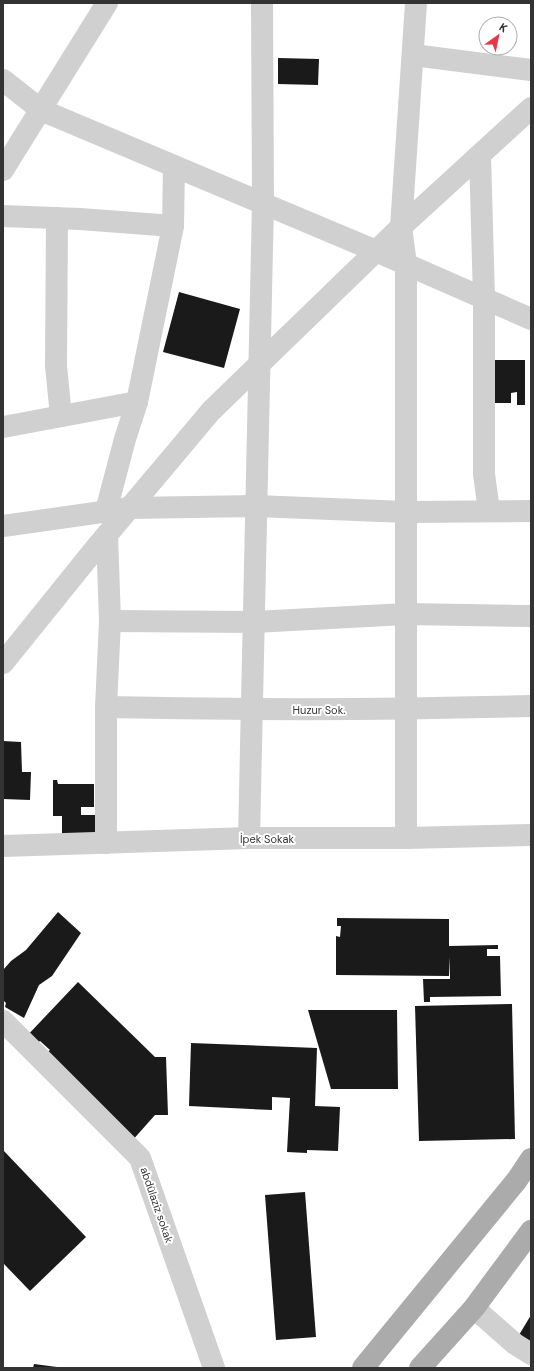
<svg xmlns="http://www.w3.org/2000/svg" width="534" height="1371" viewBox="0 0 534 1371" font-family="'DM Sans',sans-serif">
  <rect width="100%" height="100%" fill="#fff"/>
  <g fill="#1a1a1a">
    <path d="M 278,58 L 319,59 L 318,85 L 278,84 Z"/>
    <path d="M 179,292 L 240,309 L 224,368 L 163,352 Z"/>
    <path d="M 493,360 L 525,360 L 525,405 L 517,405 L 517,392 L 511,393 L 511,403 L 493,403 Z"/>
    <path d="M 3,741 L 21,742 L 22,772 L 31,772 L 30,800 L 3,799 Z"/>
    <path d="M 53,780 L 57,780 L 58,784 L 94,784 L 94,807 L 81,807 L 81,815 L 95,815 L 95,838 L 62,839 L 62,816 L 53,816 Z"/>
    <path d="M 58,912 L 81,933 L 52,976 L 39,985 L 24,1018 L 5,1007 L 6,1003 L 3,1000 L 3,970 L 11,961 L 26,950 Z"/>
    <path d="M 337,918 L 449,919 L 449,946 L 498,945 L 498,949 L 487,949 L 487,956 L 500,956 L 501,996 L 430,997 L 430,1002 L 424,1002 L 423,979 L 450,979 L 450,957 L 449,976 L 336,975 L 336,936 L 340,937 L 341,926 L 337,926 Z"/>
    <path d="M 78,982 L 155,1057 L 166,1057 L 168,1115 L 155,1115 L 131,1142 L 42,1056 L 50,1050 L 40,1041 L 33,1046 L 24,1039 Z"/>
    <path d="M 512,1004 L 515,1139 L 419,1141 L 415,1006 Z"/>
    <path d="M 308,1010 L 397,1010 L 398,1089 L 331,1089 Z"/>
    <path d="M 191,1043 L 317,1048 L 315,1106 L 340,1107 L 338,1151 L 307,1150 L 307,1153 L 287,1152 L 290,1098 L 272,1097 L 272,1110 L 189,1106 Z"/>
    <path d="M 3,1150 L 86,1237 L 30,1291 L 3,1263 Z"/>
    <path d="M 305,1192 L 316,1337 L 276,1340 L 265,1195 Z"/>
    <path d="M 531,1315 L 531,1342 L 519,1335 Z"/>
    <path d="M 34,1364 L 57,1367 L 57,1368 L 33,1368 Z"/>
  </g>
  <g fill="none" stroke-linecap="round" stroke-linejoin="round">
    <g stroke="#d0d0d0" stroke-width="22">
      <path d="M 413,55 L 531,70"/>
      <path d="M 3,80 L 41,110 L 376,251 L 531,319"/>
      <path d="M 480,155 L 484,298 L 484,474 L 489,511"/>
      <path d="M 3,170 L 107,3"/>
      <path d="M 3,216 L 80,219 L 173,226"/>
      <path d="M 57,218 L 56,366 L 61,416"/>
      <path d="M 3,427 L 137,402"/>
      <path d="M 106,511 L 125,439 L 137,402 L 173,226 L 174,166"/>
      <path d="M 3,526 L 130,508 L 256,506 L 406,512 L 531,511"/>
      <path d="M 110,621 L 254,622 L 406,614 L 531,616"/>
      <path d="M 3,663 L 95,549 L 211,411 L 401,227 L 531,108"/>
      <path d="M 106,707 C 248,710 389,710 531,706"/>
      <path d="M 249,838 L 263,203 L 262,3"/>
      <path d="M 406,838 L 406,264 L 401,227 L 416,3"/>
      <path d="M 106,843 L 106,707 L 110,621 L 107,535"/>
      <path d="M 3,846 L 249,838 L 406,838 L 531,835"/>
      <path d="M 3,1021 L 140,1158 L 214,1368"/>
      <path d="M 474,1308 L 515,1344 L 531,1354"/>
    </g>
    <g stroke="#ababab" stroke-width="22">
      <path d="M 363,1368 L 517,1180 L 531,1159"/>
      <path d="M 420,1368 L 474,1308 L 531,1231"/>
    </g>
  </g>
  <g text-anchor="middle" stroke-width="4" stroke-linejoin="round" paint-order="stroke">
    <g font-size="11" fill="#333" stroke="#fff">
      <text x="319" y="714">Huzur Sok.</text>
      <text x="267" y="843">İpek Sokak</text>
      <text transform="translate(157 1205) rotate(71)" y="4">abdülaziz sokak</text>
    </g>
  </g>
  <rect width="534" height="1371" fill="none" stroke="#333333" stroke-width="8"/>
  <g transform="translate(498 36) rotate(33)"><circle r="19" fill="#ffffff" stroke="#adadad"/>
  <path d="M0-3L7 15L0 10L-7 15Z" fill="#e63946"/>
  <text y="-6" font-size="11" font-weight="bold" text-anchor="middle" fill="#333333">K</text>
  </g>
</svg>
